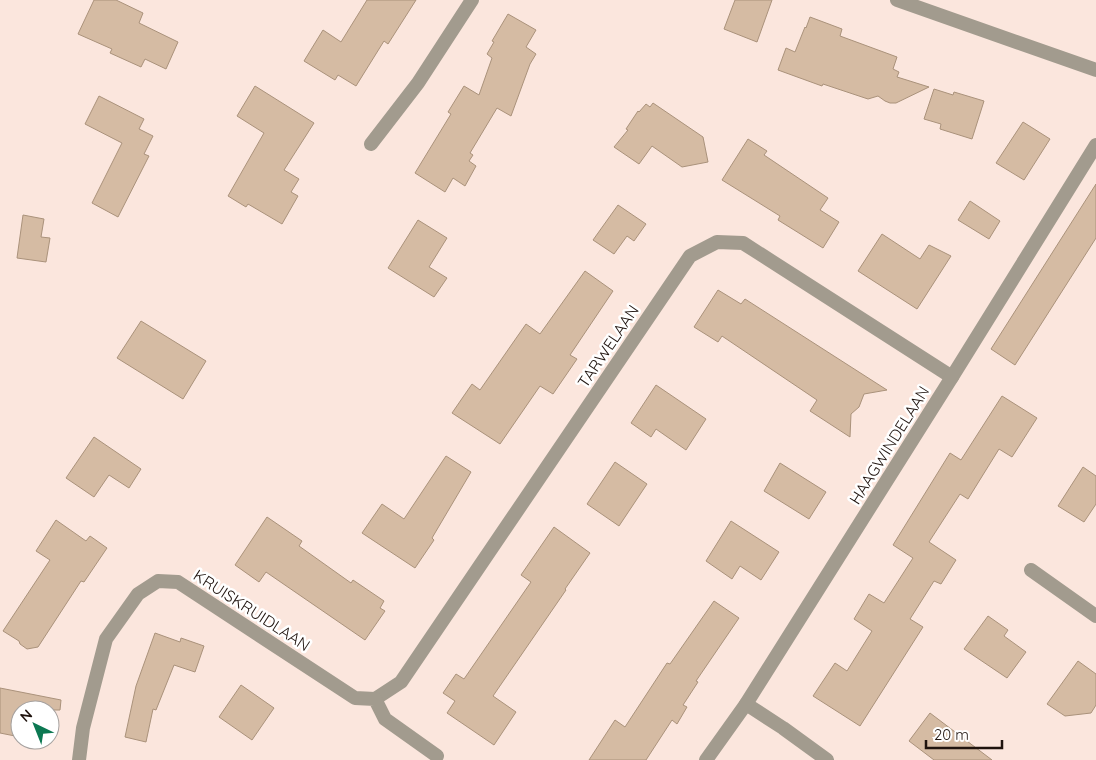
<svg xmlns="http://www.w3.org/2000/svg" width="1096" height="760" viewBox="0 0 1096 760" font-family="Quicksand,sans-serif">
  <rect width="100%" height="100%" fill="#fbe6dd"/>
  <g fill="#d5bba3" stroke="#aa927b">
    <path d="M 94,0 L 116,0 L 143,13 L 139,23 L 178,42 L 166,69 L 145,59 L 141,67 L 110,53 L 112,49 L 78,34 Z"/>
    <path d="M 367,0 L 416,0 L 388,44 L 384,41 L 356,86 L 338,75 L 335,80 L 304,61 L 323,30 L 341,42 Z"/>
    <path d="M 735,0 L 772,0 L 757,42 L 724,29 Z"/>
    <path d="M 508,14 L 536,30 L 526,47 L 536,54 L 530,64 L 511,116 L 497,108 L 470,153 L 473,155 L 469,161 L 476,166 L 465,186 L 453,178 L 445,192 L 415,173 L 451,114 L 448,112 L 464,86 L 479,95 L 492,58 L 487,54 L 494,42 L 492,41 Z"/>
    <path d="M 810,17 L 842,29 L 840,36 L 897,57 L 893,69 L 899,72 L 897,77 L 929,87 L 896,103 L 890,103 L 885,101 L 878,96 L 868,99 L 823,84 L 822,86 L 778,70 L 786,48 L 795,52 L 805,27 L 806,28 Z"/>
    <path d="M 255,86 L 314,123 L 284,170 L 299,179 L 291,192 L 298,196 L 282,224 L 248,204 L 246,207 L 228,196 L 264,133 L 237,116 Z"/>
    <path d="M 934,89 L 953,95 L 954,92 L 984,101 L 972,139 L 940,129 L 941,124 L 924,119 Z"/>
    <path d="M 99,96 L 144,119 L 139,129 L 153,136 L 144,154 L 149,156 L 118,217 L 92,203 L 122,143 L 85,124 Z"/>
    <path d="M 653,103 L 703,137 L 708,162 L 682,167 L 652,146 L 639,164 L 614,147 L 628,130 L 626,129 L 638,111 L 639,112 L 646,104 L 650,107 Z"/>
    <path d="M 1023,122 L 1050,139 L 1024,180 L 996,163 Z"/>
    <path d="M 748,139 L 767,151 L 764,155 L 828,198 L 820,210 L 839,222 L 823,248 L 778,220 L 780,216 L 722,180 Z"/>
    <path d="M 1096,184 L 1096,238 L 1015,365 L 991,349 Z"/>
    <path d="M 970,201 L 1000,221 L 989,239 L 958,220 Z"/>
    <path d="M 618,205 L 646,224 L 634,241 L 627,236 L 614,254 L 593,240 Z"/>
    <path d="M 23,215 L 44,219 L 41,237 L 50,238 L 46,262 L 17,258 Z"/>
    <path d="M 418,220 L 447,238 L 429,267 L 447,278 L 434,297 L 388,268 Z"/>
    <path d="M 882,234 L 920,259 L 929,245 L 951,256 L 917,309 L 858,271 Z"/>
    <path d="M 585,271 L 613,291 L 570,355 L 577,359 L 553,394 L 540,386 L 500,444 L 452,413 L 472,384 L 480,390 L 526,324 L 540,334 Z"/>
    <path d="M 718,290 L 741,304 L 745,299 L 887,390 L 864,394 L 859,407 L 851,414 L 850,437 L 810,411 L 817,400 L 722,336 L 718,342 L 694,327 Z"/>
    <path d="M 141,321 L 206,361 L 183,399 L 117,358 Z"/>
    <path d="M 656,385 L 706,419 L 686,450 L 656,429 L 651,437 L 631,423 Z"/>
    <path d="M 1002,396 L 1037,418 L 1012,457 L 999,449 L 968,499 L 960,494 L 929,542 L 956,560 L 941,584 L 934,581 L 910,619 L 923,627 L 860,726 L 813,696 L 835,663 L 847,671 L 872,631 L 854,619 L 869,594 L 884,603 L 913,558 L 893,545 L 950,453 L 961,460 Z"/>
    <path d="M 94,437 L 141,469 L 129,488 L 109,475 L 94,497 L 66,478 Z"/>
    <path d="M 446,456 L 471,472 L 432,538 L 434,540 L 415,568 L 362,533 L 382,504 L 404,519 Z"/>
    <path d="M 615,462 L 647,484 L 619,526 L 587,504 Z"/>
    <path d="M 780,463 L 826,492 L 809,519 L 764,491 Z"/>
    <path d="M 1083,467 L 1096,476 L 1096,504 L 1084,522 L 1058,506 Z"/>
    <path d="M 267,517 L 302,541 L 299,546 L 351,583 L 353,580 L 384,601 L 380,608 L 385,611 L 365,640 L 266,572 L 259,582 L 235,565 Z"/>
    <path d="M 56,520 L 86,541 L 90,536 L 107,548 L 84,582 L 81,581 L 38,647 L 27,649 L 20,644 L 19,641 L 3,631 L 50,560 L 36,551 Z"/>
    <path d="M 731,521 L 779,552 L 761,580 L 740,566 L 732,579 L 706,561 Z"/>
    <path d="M 554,527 L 590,553 L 565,589 L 566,590 L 493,696 L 516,712 L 494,745 L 447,713 L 455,701 L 443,693 L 456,674 L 464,679 L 531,582 L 521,575 Z"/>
    <path d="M 714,601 L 739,618 L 696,681 L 698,682 L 683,705 L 687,707 L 677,724 L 672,720 L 646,760 L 589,760 L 615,720 L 625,727 L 667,663 L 670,664 Z"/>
    <path d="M 988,616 L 1008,630 L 1004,636 L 1026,652 L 1007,678 L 964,649 Z"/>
    <path d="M 155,633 L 180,642 L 181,638 L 204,646 L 195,672 L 174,665 L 156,710 L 153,709 L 146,742 L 125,737 L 136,686 Z"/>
    <path d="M 1078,661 L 1096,674 L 1096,705 L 1091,713 L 1065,716 L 1047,704 Z"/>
    <path d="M 241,685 L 274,708 L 252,740 L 219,717 Z"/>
    <path d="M 0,688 L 61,700 L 60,710 L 20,710 L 20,737 L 0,733 Z"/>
    <path d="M 930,713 L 992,760 L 934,760 L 909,741 Z"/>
  </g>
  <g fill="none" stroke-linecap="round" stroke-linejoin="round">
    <g stroke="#a29b8e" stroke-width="14">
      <path d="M 897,0 L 1096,70"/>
      <path d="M 371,144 L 418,83 L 472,0"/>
      <path d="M 1031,570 L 1096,616"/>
      <path d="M 375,699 L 401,682 L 690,256 L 717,242 L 743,243 L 952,377"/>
      <path d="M 746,704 L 783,728 L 827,760"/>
      <path d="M 79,760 L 83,728 L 106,639 L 138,594 L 158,581 L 178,582 L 355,698 L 375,699 L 385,719 L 437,756"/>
      <path d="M 706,760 L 746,704 L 952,377 L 1096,145"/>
    </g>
  </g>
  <g text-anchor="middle" stroke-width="5" stroke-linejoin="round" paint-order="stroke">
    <g font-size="16" fill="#1f130e" stroke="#fff">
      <text transform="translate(608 346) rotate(-56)" y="6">TARWELAAN</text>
      <text transform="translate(889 445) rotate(-58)" y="6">HAAGWINDELAAN</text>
      <text transform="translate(252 610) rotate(33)" y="6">KRUISKRUIDLAAN</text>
    </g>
  </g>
  <g transform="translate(35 725) rotate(317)"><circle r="24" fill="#ffffff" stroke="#a5a19f"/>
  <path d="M0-4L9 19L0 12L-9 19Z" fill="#0c7852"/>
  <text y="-8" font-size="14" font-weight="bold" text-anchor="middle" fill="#1f130e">N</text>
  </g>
  <path d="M926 740v8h76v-8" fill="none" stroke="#1f130e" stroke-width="2.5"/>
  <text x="934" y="740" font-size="15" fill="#1f130e" stroke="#ffffff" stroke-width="4" paint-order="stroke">20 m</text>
</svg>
